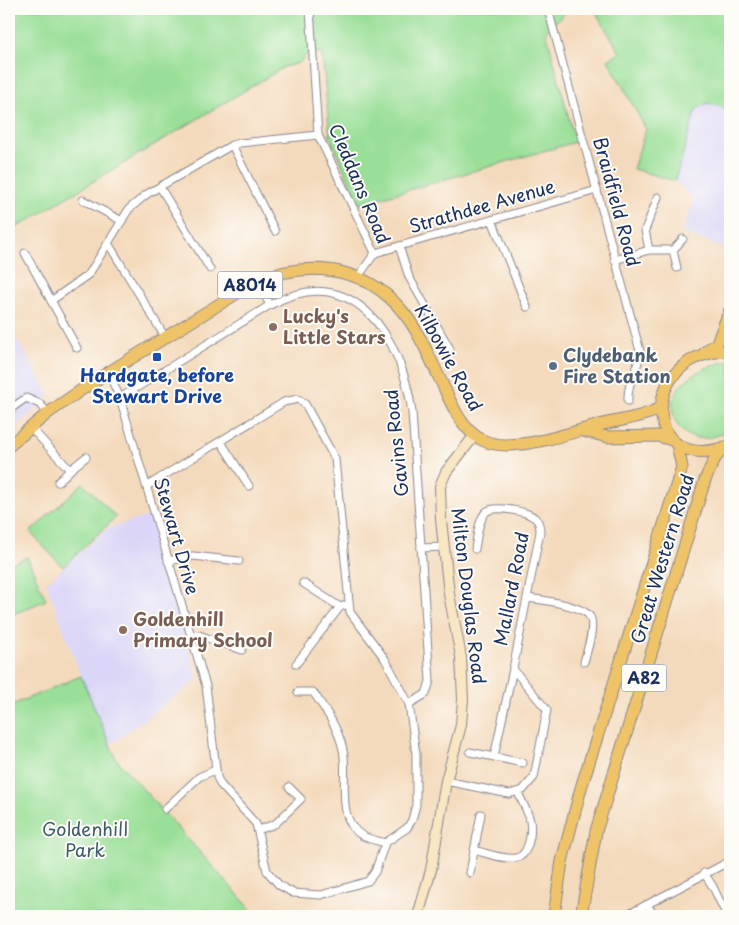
<svg xmlns="http://www.w3.org/2000/svg" width="739" height="925" viewBox="0 0 739 925" font-family="'Playpen Sans',sans-serif">
  <rect width="100%" height="100%" fill="#fdfcf7"/>
  <filter id="ink" filterUnits="userSpaceOnUse"><feTurbulence type="fractalNoise" baseFrequency=".02" numOctaves="2"/><feDisplacementMap in="SourceGraphic" scale="10" xChannelSelector="R" yChannelSelector="G"/><feConvolveMatrix kernelMatrix="1 2 1 2 8 2 1 2 1" color-interpolation-filters="sRGB"/></filter>
  <filter id="wash" filterUnits="userSpaceOnUse"><feTurbulence type="fractalNoise" baseFrequency=".0096" numOctaves="4" result="noise"/><feDisplacementMap in="SourceGraphic" scale="20" xChannelSelector="R" yChannelSelector="G"/><feGaussianBlur stdDeviation="1.12" result="paint"/><feColorMatrix in="noise" values="0 0 0 0 0 0 0 0 0 0 0 0 0 0 0 0 0 1.4 0 .05"/><feComposite in="paint" operator="in"/></filter>
  <g filter="url(#wash)">
    <rect width="100%" height="100%" fill="#f4dabc"/>
    <g fill="#dbd6f7">
      <path d="M 708,103 L 730,110 L 730,263 L 721,247 L 682,233 L 694,200 L 675,181 L 696,109 Z"/>
      <path d="M 9,327 L 50,396 L 9,432 Z"/>
      <path d="M 151,515 L 197,680 L 110,745 L 81,676 L 46,583 L 108,528 Z"/>
    </g>
    <g fill="#9adf97" stroke="#5a877a">
      <path d="M 9,9 L 569,9 L 546,31 L 575,142 L 359,204 L 330,137 L 322,54 L 309,52 L 299,63 L 284,67 L 9,232 Z"/>
      <path d="M 594,9 L 730,9 L 730,110 L 708,103 L 696,109 L 675,181 L 633,169 L 646,129 L 608,60 L 620,53 Z"/>
      <path d="M 722,362 L 730,362 L 730,430 C 720,435 708,440 696,438 C 676,434 666,409 677,391 C 686,375 705,368 722,362 Z"/>
      <path d="M 83,483 L 116,517 L 63,567 L 30,532 Z"/>
      <path d="M 27,557 L 46,600 L 9,616 L 9,565 Z"/>
      <path d="M 81,676 L 116,759 L 257,916 L 9,916 L 9,700 L 12,705 Z"/>
    </g>
  </g>
  <g filter="url(#ink)">
    <g fill="none" stroke-linecap="round" stroke-linejoin="round">
      <g stroke="#88848d" stroke-width="9">
        <g id="street">
          <path d="M 310,9 L 318,135 L 375,253 L 358,277"/>
          <path d="M 548,9 L 640,351 C 639,371 627,380 628,401"/>
          <path d="M 232,145 L 275,231"/>
          <path d="M 160,187 L 210,269"/>
          <path d="M 83,200 L 122,221"/>
          <path d="M 492,220 L 527,307"/>
          <path d="M 108,243 L 165,337"/>
          <path d="M 399,246 L 409,277 L 450,349"/>
          <path d="M 649,250 L 645,230 L 658,197"/>
          <path d="M 673,250 L 683,239"/>
          <path d="M 25,253 L 77,348"/>
          <path d="M 375,253 L 597,190"/>
          <path d="M 615,260 L 649,250 L 673,250 L 677,268"/>
          <path d="M 257,281 L 270,305"/>
          <path d="M 51,301 L 89,274 L 129,209 L 147,194 L 232,145 L 240,143 L 318,135"/>
          <path d="M 108,372 L 120,398 L 206,686 L 217,777 L 220,784 L 256,824 L 267,871 L 279,885 L 293,893 L 321,895 L 368,881 L 375,872 L 385,843"/>
          <path d="M 120,398 L 270,305 C 354,259 402,338 412,412 L 430,681 L 426,694 L 409,704"/>
          <path d="M 9,410 L 26,398 L 40,404 L 48,413"/>
          <path d="M 31,428 L 70,470 L 86,457"/>
          <path d="M 221,442 L 249,486"/>
          <path d="M 58,482 L 70,470"/>
          <path d="M 147,486 L 284,402 L 298,399 L 305,404 L 335,459 L 350,612 L 385,659 L 409,704 L 416,754 L 416,805 L 412,820 L 407,828 L 385,843"/>
          <path d="M 421,548 L 444,547"/>
          <path d="M 168,561 L 193,556 L 239,561"/>
          <path d="M 303,583 L 340,607"/>
          <path d="M 527,598 C 541,600 587,605 591,619 C 594,632 587,650 584,662"/>
          <path d="M 190,637 L 199,635 L 242,650"/>
          <path d="M 296,664 L 340,607 L 349,604"/>
          <path d="M 298,692 L 313,692 C 325,709 339,729 343,750 C 349,776 334,820 363,836 C 369,839 378,841 385,843"/>
          <path d="M 470,752 L 523,763"/>
          <path d="M 494,757 L 513,669"/>
          <path d="M 446,781 L 509,794 L 523,790 L 534,777 L 547,710 L 513,669 L 540,532 C 540,527 539,521 535,518 C 527,511 494,505 486,512 C 478,520 477,539 475,549"/>
          <path d="M 165,809 L 199,777 L 215,770"/>
          <path d="M 258,830 L 275,824 L 301,799 L 289,787"/>
          <path d="M 474,850 C 486,853 504,860 516,858 C 529,856 532,832 530,821 C 528,811 521,801 518,792"/>
          <path d="M 470,873 L 481,814"/>
          <path d="M 704,873 L 713,887 L 727,916"/>
          <path d="M 647,905 L 655,916"/>
          <path d="M 625,916 L 730,861"/>
        </g>
      </g>
      <g stroke="#88848d" stroke-width="12">
        <path id="secondary" d="M 418,916 L 431,870 L 446,781 L 461,725 L 463,699 L 461,657 L 449,594 L 441,520 L 440,486 L 446,472 L 475,435"/>
      </g>
      <g stroke="#88848d" stroke-width="13">
        <g id="primary">
          <path d="M 705,352 L 717,343 L 730,310"/>
          <path d="M 583,431 L 608,437 L 658,436 L 672,440"/>
          <path d="M 9,446 L 48,413 L 96,380 L 257,281 C 305,261 360,265 397,305 C 416,325 427,352 439,377 C 450,399 458,426 480,439 C 488,443 497,445 506,445 C 535,445 571,433 599,425 C 620,420 641,418 661,408"/>
          <path d="M 726,447 C 640,476 638,351 730,351"/>
          <path d="M 554,916 L 562,861 L 581,788 L 682,467 L 677,444"/>
          <path d="M 581,916 L 596,831 L 705,480 L 715,458 L 725,447"/>
        </g>
      </g>
      <use href="#street" stroke="#fff" stroke-width="7"/>
      <use href="#secondary" stroke="#f9e7c3" stroke-width="10"/>
      <use href="#primary" stroke="#efc469" stroke-width="11"/>
    </g>
  </g>
  <g fill="#8d6e63" stroke="#fdfcf7" stroke-width="2">
    <circle cx="273" cy="327" r="5"/>
    <circle cx="123" cy="630" r="5"/>
  </g>
  <rect fill="#1a4fb4" stroke="#fdfcf7" stroke-width="2" x="152" y="352" width="10" height="10" rx="2.5"/>
  <circle fill="#5c6f8a" stroke="#fdfcf7" stroke-width="2" cx="553" cy="366" r="5"/>
  <g text-anchor="middle" stroke-width="4" stroke-linejoin="round" paint-order="stroke">
    <g fill="#fdfcf7" stroke="#5f6c8c" stroke-width="1">
      <rect x="217.5" y="271.5" width="65" height="27" rx="4"/>
      <rect x="621.5" y="664.5" width="45" height="27" rx="4"/>
    </g>
    <g font-size="16" font-weight="bold" fill="#1b2f5e">
      <text x="250" y="291">A8014</text>
      <text x="644" y="684">A82</text>
    </g>
    <g font-size="18" fill="#1b2f5e" stroke="#fdfcf7">
      <text transform="translate(359 184) rotate(67)" y="6">Cleddans Road</text>
      <text transform="translate(616 202) rotate(75)" y="6">Braidfield Road</text>
      <text transform="translate(482 207) rotate(-16)" y="6">Strathdee Avenue</text>
      <text transform="translate(448 358) rotate(61)" y="6">Kilbowie Road</text>
      <text transform="translate(397 443) rotate(-96)" y="6">Gavins Road</text>
      <text transform="translate(176 536) rotate(74)" y="6">Stewart Drive</text>
      <text transform="translate(663 559) rotate(-73)" y="6">Great Western Road</text>
      <text transform="translate(512 589) rotate(-79)" y="6">Mallard Road</text>
      <text transform="translate(468 596) rotate(83)" y="6">Milton Douglas Road</text>
    </g>
    <g font-size="18" font-weight="bold" fill="#785e54" stroke="#fdfcf7" text-anchor="start">
      <text x="283" y="323">Lucky's<tspan x="283" dy="21">Little Stars</tspan></text>
      <text x="133" y="626">Goldenhill<tspan x="133" dy="21">Primary School</tspan></text>
    </g>
    <g font-size="18" font-weight="bold" fill="#4e5e75" stroke="#fdfcf7" text-anchor="start">
      <text x="563" y="362">Clydebank<tspan x="563" dy="21">Fire Station</tspan></text>
    </g>
    <g font-size="18" font-weight="bold" fill="#164399" stroke="#fdfcf7">
      <text x="157" y="382">Hardgate, before<tspan x="157" dy="21">Stewart Drive</tspan></text>
    </g>
    <g font-size="18" fill="#3b5b6c" stroke="#fdfcf7">
      <text x="85" y="836">Goldenhill<tspan x="85" dy="21">Park</tspan></text>
    </g>
  </g>
  <rect width="739" height="925" fill="none" stroke="#fdfcf7" stroke-width="30"/>
</svg>
